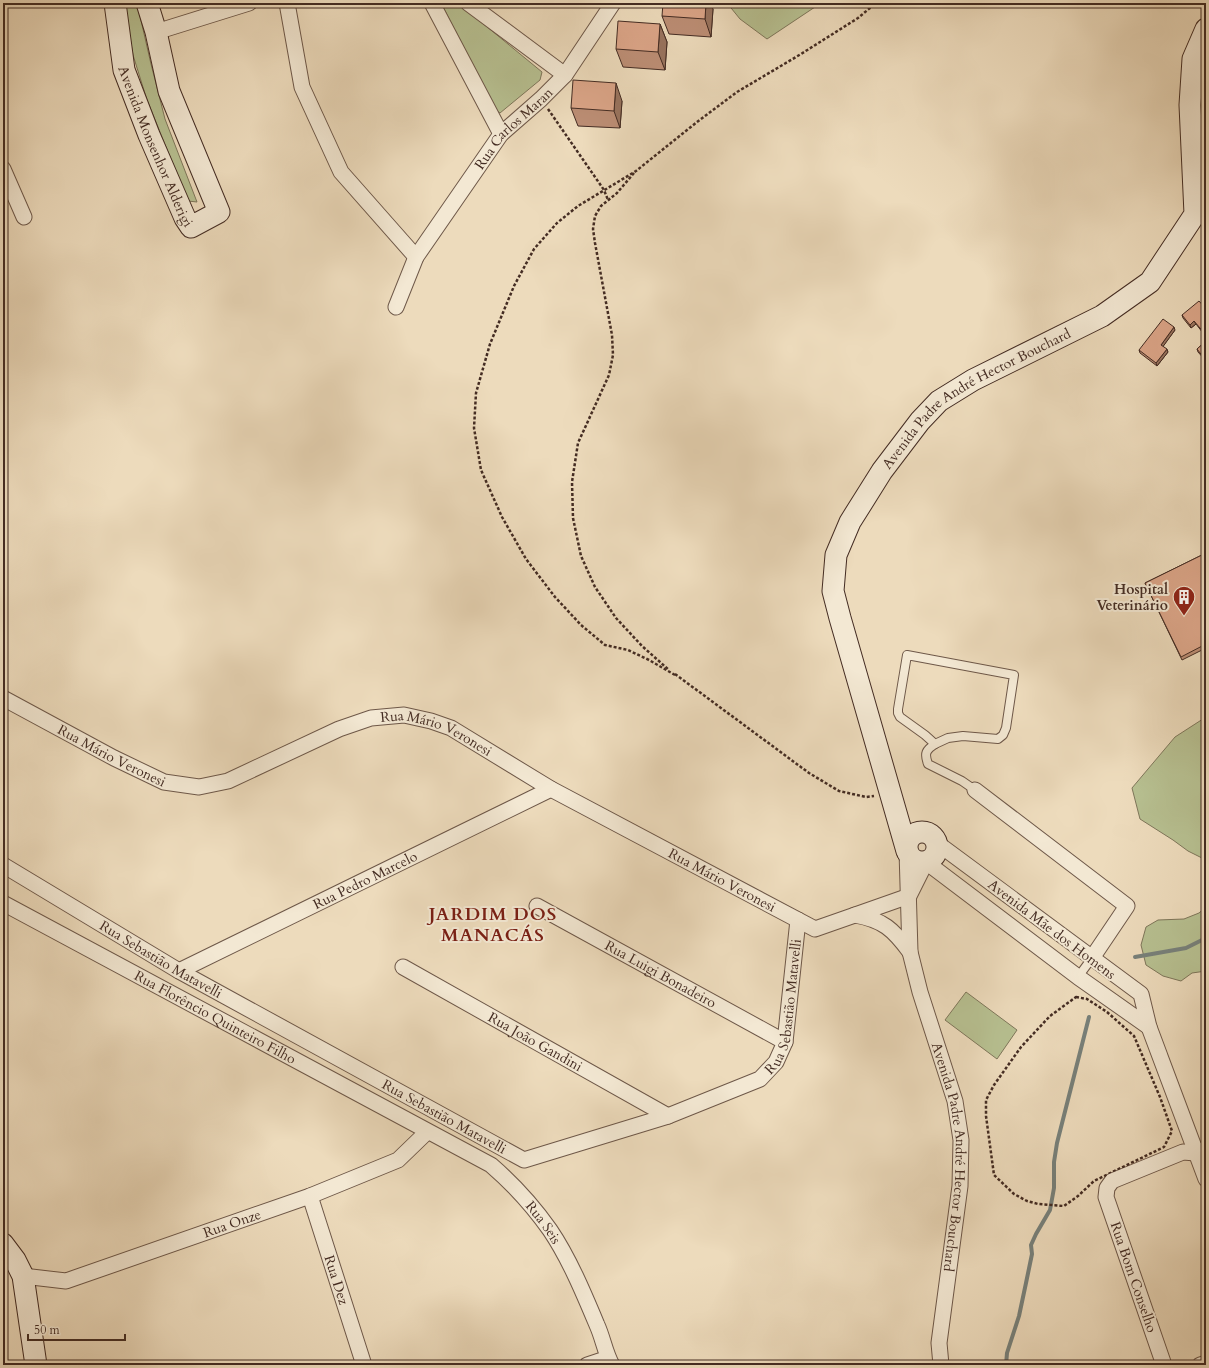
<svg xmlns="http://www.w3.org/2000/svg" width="1209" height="1368" viewBox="0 0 1209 1368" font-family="Cardo,serif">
  <rect width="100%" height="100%" fill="#eddbbc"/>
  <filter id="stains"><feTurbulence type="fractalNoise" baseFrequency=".005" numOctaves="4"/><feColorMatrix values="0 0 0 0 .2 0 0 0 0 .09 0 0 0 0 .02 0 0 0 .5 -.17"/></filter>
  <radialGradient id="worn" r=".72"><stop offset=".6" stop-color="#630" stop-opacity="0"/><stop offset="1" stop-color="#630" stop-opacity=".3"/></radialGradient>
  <g fill="#b7c091" stroke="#7e765a">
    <path d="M 124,3 L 137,3 L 151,64 L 165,119 L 197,202 L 188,201 L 147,100 L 133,55 Z"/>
    <path d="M 441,3 L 458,3 L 542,72 L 540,80 L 500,113 L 496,110 Z"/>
    <path d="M 727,3 L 821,3 L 767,39 L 740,19 Z"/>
    <path d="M 1206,717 L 1206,860 L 1188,851 L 1173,840 L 1140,819 L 1132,788 L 1175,737 Z"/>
    <path d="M 1206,907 L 1206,971 L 1192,973 L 1181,981 L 1163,976 L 1146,965 L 1141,945 L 1146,927 L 1158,920 L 1184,919 L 1199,913 Z"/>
    <path d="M 966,992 L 1017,1030 L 997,1059 L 945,1020 Z"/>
  </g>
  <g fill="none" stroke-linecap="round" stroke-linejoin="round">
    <g stroke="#78817b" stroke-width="4">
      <path d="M 1135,957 L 1186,948 L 1206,938"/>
      <path d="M 1006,1365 L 1007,1353 L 1019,1316 L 1026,1283 L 1032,1254 L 1031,1245 L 1036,1234 L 1050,1210 L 1054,1188 L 1054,1162 L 1057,1143 L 1089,1017"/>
    </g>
    <g stroke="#6e5849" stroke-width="10">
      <g id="lane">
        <path d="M 907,655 L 1014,675 L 1006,728 L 1003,735 L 998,739 L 963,736 L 948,738 L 935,744 L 925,735 L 900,717 L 898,713 L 898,709 Z"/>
        <path d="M 935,744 C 926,750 924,753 928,764 L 962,781 L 975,790"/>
        <path d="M 1078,977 L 1092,958"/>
      </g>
    </g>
    <g stroke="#6e5849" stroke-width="17">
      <g id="street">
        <path d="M 287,3 L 302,87 L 341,172 L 416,257"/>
        <path d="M 432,3 L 501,134"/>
        <path d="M 468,3 L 565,75"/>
        <path d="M 156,32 L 249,3"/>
        <path d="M 3,169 L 24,217"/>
        <path id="s1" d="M 396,307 L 416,257 L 501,134 L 541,99 L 565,75 L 613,3"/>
        <path id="s2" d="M 3,698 L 114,758 L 164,782 L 199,787 L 228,781 L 339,729 L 371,718 L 404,715 L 431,721 L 451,728 L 551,789 L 815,929 L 855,915"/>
        <path d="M 975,790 L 1127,906 L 1092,958"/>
        <path id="s3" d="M 907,851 L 910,952 L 920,992 L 955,1101 L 961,1140 L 960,1186 L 939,1343 L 941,1365"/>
        <path id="s4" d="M 3,865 L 179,971 L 524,1160 L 668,1116 L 760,1079 L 776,1062 L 785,1042 L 798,920"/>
        <path id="s5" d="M 3,903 L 491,1165 C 513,1184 533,1206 550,1230 C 569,1258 584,1294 597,1325 C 603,1338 605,1353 612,1365"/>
        <path id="s6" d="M 537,906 L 785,1042"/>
        <path d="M 910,952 C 893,929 883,920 855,915 L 909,896 L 926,862 L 1078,977 L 1149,1027 L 1141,994 L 937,843"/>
        <path id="s7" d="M 403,967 L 668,1116"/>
        <path id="s8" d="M 179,971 L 551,789"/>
        <path d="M 1149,1027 L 1206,1179"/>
        <path id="s9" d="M 310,1196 L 364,1365"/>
        <path id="s10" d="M 23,1276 L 66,1281 L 310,1196 L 398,1160 L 427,1132"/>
        <path d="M 587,1365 L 608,1358"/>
        <path d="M 1164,1365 L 1106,1197 L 1107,1188 L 1112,1181 L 1183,1152 L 1196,1153 L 1206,1149"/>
        <path d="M 1200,1365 L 1206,1363"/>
      </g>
    </g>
    <g stroke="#442c23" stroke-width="23">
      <g id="secondary">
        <path id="s11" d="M 115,3 L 124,70 L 149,135 L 185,218 L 191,227 L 219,212 L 169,91 L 156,32 L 147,3"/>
        <circle cx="922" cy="847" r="15"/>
        <path id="s12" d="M 907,851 L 840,618 L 833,591 L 836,555 L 850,522 L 882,471 L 920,421 L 939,401 L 973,380 L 1102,316 L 1150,282 L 1195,214 L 1190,105 L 1193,59 L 1206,29"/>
        <path d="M 3,1244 L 15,1260 L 23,1276 L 36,1365"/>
      </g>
    </g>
    <g stroke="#442c23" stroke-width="2.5" stroke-dasharray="3 2" stroke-linecap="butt">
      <path d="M 548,109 L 604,190 L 608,200"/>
      <path d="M 634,173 L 617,193 L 601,206 L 595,216 L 593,229 L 595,243 L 612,335 L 613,355 L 609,375 L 578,443 L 572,482 L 573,518 L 581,556 L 595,587 L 616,618 L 642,646 L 669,670"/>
      <path d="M 675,674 L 809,773 L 839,791 L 866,797 L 874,796"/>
      <path d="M 675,675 L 649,660 L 628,650 L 605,645 L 581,625 L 555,597 L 526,559 L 502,517 L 481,470 L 474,428 L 476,393 L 490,344 L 514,286 L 534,249 L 557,223 L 578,206 L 636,171 L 697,122 L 737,92 L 801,54 L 858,18 L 876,3"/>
      <path d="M 1076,997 L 1087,999 L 1107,1012 L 1134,1036 L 1160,1097 L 1172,1131 L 1164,1147 L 1094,1181 L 1078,1196 L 1064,1206 L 1038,1204 L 1027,1201 L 1014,1194 L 994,1175 L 986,1116 L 986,1100 L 994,1085 L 1021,1047 L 1050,1016 Z"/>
    </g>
    <use href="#lane" stroke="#f3e8d3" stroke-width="8"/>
    <use href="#street" stroke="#f3e8d3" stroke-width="15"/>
    <use href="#secondary" stroke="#f3e8d3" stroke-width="21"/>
  </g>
  <g fill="#bc8e75" stroke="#442c23">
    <path d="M 713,9 L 711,37 L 669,34 L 662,16 Z"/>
    <path d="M 660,24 L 667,42 L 665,70 L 623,67 L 616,49 Z"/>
    <path d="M 622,101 L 620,128 L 578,126 L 571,108 Z"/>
    <path d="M 1206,309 L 1206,337 L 1196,324 L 1191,328 L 1183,318 L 1182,315 Z"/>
    <path d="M 1175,330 L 1163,346 L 1168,352 L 1157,366 L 1140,353 L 1139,350 Z"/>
    <path d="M 1206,341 L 1206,361 L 1198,352 L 1197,349 Z"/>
    <path d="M 1206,553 L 1206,648 L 1182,660 L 1145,583 Z"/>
  </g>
  <g fill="#99745f" stroke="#442c23">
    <path d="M 706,3 L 711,3 L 713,9 L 711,37 L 705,19 Z"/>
    <path d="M 660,24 L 667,42 L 665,70 L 658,52 Z"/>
    <path d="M 616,83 L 622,101 L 620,128 L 614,111 Z"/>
    <path d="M 1194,321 L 1196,324 L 1191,328 L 1190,325 Z"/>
    <path d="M 1174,327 L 1175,330 L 1162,348 L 1161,345 Z"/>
    <path d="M 1167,349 L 1168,352 L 1157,366 L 1156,363 Z"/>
  </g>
  <g fill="#dba588" stroke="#442c23">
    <path d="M 663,3 L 706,3 L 705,19 L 662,16 Z"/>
    <path d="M 618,21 L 660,24 L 658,52 L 616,49 Z"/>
    <path d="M 573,80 L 616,83 L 614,111 L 571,108 Z"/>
    <path d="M 1199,301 L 1206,309 L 1206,335 L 1194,321 L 1190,325 L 1182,315 Z"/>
    <path d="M 1163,319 L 1174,327 L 1161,345 L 1167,349 L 1156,363 L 1139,350 Z"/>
    <path d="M 1206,341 L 1206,356 L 1204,358 L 1197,349 Z"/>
    <path d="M 1206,553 L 1206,644 L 1181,657 L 1145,583 Z"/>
  </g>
  <defs>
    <g id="building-pin" transform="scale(1.15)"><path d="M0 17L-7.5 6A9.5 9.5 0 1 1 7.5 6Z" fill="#8f2418" stroke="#f3e8d3"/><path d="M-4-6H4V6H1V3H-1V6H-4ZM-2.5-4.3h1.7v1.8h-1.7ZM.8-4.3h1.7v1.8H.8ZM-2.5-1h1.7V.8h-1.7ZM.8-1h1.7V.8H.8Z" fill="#fff"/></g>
  </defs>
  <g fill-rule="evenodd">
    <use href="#building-pin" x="1184" y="597"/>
  </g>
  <g text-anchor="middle" stroke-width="4" stroke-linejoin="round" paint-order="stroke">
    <g font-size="14" fill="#442c23" stroke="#f3e8d3">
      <text dy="5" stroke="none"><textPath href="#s1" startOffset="216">Rua Carlos Maran</textPath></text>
      <text dy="5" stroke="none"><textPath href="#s11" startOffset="150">Avenida Monsenhor Alderigi</textPath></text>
      <text dy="5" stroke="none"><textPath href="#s12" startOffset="524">Avenida Padre André Hector Bouchard</textPath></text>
      <text dy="5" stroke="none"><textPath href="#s2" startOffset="472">Rua Mário Veronesi</textPath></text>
      <text dy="5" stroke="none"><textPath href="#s2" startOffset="123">Rua Mário Veronesi</textPath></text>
      <text dy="5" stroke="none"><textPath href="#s8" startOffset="207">Rua Pedro Marcelo</textPath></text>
      <text dy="5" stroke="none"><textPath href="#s2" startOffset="796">Rua Mário Veronesi</textPath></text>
      <text transform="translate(1052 929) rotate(37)" y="5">Avenida Mãe dos Homens</text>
      <text dy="5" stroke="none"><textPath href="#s4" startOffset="184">Rua Sebastião Matavelli</textPath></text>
      <text dy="5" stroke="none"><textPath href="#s6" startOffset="141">Rua Luigi Bonadeiro</textPath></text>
      <text dy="5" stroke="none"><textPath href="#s4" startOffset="928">Rua Sebastião Matavelli</textPath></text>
      <text dy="5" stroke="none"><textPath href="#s5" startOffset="241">Rua Florêncio Quinteiro Filho</textPath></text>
      <text dy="5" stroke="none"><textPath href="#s7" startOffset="152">Rua João Gandini</textPath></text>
      <text dy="5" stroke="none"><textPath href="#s4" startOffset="508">Rua Sebastião Matavelli</textPath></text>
      <text dy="5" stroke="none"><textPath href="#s3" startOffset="312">Avenida Padre André Hector Bouchard</textPath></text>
      <text dy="5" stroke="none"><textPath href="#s10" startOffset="219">Rua Onze</textPath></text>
      <text dy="5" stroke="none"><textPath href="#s5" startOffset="632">Rua Seis</textPath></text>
      <text transform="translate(1134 1277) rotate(71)" y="5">Rua Bom Conselho</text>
      <text dy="5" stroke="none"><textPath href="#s9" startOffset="88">Rua Dez</textPath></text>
    </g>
    <g font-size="14" font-weight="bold" fill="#442c23" stroke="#f3e8d3" text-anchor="end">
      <text x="1168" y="594">Hospital<tspan x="1168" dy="16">Veterinário</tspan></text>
    </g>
    <g font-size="18" font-weight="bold" letter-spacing="1" fill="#7a1f14" stroke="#f3e8d3">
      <text x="493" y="920">JARDIM DOS<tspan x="493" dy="21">MANACÁS</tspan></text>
    </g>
  </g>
  <rect width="1209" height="1368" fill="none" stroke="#eddbbc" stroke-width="16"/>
  <rect x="4" y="4" width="1201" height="1360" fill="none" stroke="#442c23" stroke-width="2"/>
  <rect x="8" y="8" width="1193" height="1352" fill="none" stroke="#442c23"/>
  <path d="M28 1334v6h97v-6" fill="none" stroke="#442c23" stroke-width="2"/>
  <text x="34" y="1334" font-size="12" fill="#442c23" stroke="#f3e8d3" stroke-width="3" paint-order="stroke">50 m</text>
  <rect width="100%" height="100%" filter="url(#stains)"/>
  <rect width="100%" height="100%" fill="url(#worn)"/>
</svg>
